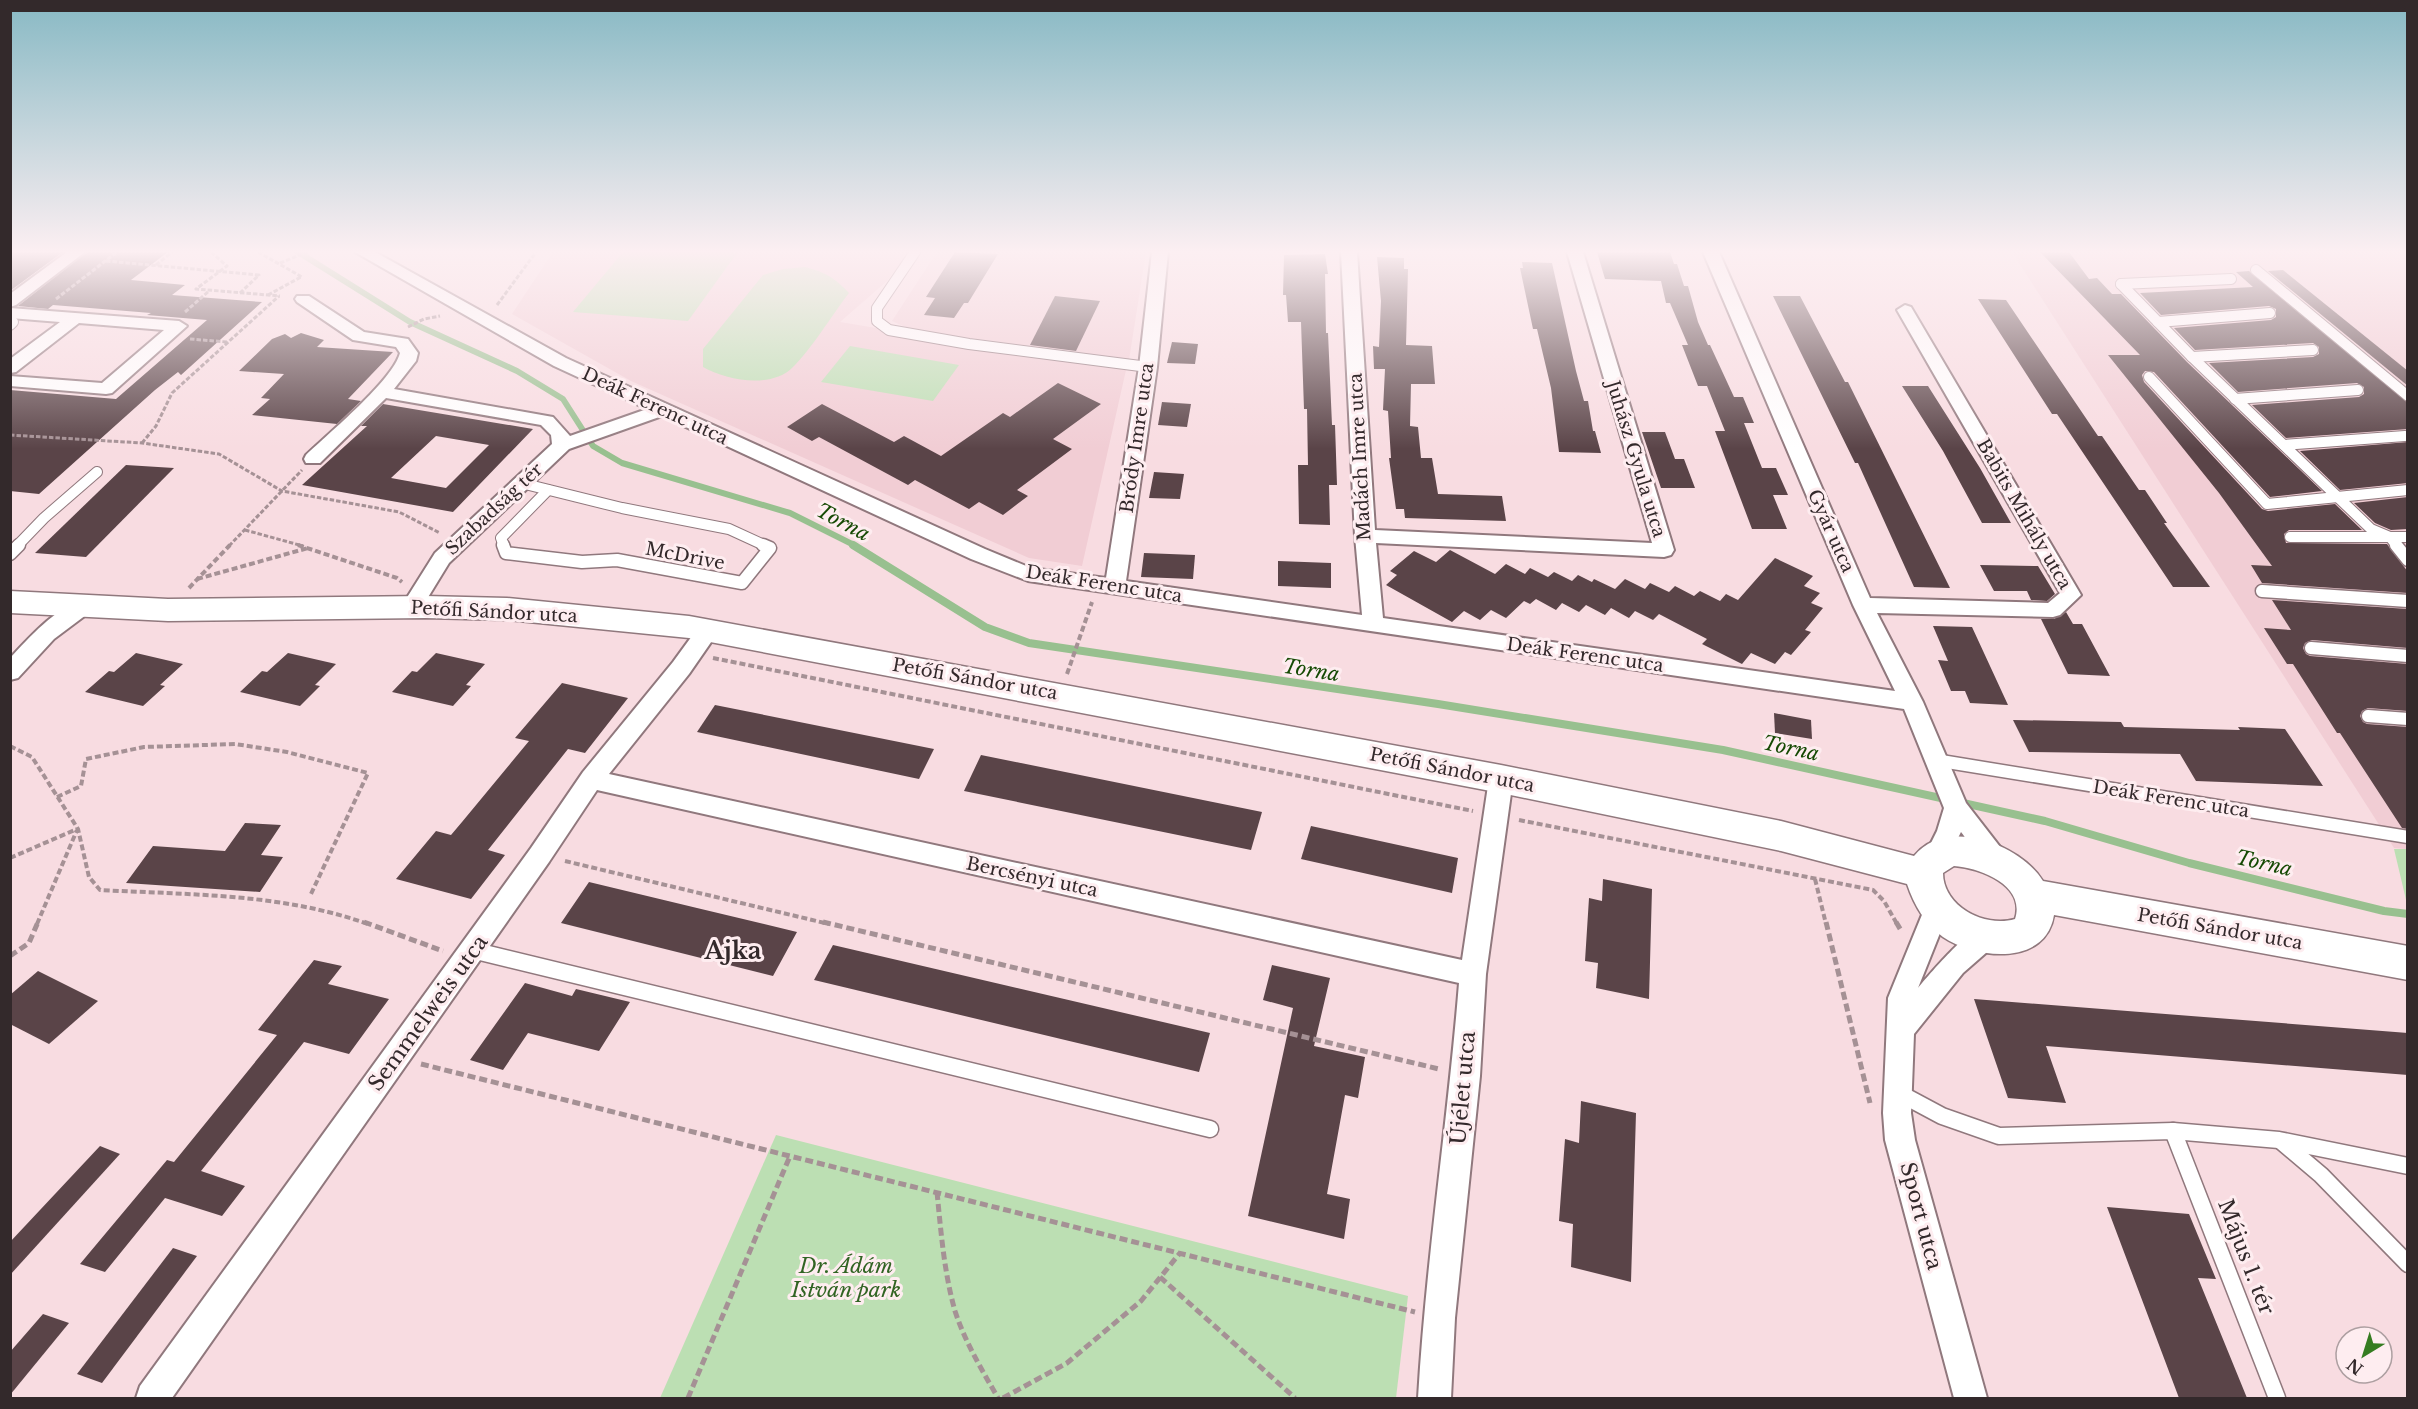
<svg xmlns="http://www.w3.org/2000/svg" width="2418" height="1409" viewBox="0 0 2418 1409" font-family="'Libre Baskerville',serif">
  <rect width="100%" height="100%" fill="#f8dce1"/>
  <g fill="#f1cdd4">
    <path d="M 553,252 L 909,252 L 887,281 L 840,322 L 1126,370 L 1082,566 L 1029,558 L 631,381 L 512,314 Z"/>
    <path d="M 937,252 L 1146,252 L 1129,360 L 912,330 L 892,321 Z"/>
    <path d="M 2012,252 L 2407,252 L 2407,849 L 2394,848 Z"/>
  </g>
  <g fill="#bcdfb3">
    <path d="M 623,252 L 729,252 L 737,253 L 688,321 L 573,312 Z"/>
    <path d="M 805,267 C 825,272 835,278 849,293 C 832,315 811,350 792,368 C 770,389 726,380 703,367 L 703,349 L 763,275 L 783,269 Z"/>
    <path d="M 850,346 L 959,365 L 933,401 L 821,382 Z"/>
    <path d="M 2394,849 L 2407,849 L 2407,904 Z"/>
    <path d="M 776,1135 L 1408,1296 L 1396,1398 L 660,1398 Z"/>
  </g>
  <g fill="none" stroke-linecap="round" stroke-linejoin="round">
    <path stroke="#98c08f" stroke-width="6" d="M 298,252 L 410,322 L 517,371 L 563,399 L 593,446 L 622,463 L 790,513 L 856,546"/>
    <path stroke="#98c08f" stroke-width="8" d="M 853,545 L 985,627 L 1029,643 L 1438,704 L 1723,750 L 2045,821 L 2189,863 L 2384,911 L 2408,914"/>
  </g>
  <g fill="#5a4448" fill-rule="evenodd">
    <path d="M 10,252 L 63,252 L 10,291 Z"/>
    <path d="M 87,252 L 168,252 L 131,280 L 185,285 L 172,295 L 262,302 L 181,375 L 178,372 L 155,390 L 39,494 L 10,491 L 10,390 L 116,399 L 207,320 L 147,315 L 151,313 L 53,305 L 48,309 L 18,306 Z"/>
    <path d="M 955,252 L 998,254 L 968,303 L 964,303 L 954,318 L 924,315 L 935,298 L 926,297 Z"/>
    <path d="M 1597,252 L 1670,252 L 1674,264 L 1677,264 L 1684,286 L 1688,286 L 1698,322 L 1708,345 L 1710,345 L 1734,397 L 1743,397 L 1754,423 L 1744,423 L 1762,468 L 1776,468 L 1788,495 L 1773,495 L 1787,529 L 1752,529 L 1715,431 L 1725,431 L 1707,386 L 1698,386 L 1682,345 L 1688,345 L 1670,303 L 1666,303 L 1661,281 L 1605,279 Z"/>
    <path d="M 2040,252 L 2069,252 L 2089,279 L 2097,278 L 2112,294 L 2121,294 L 2187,362 L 2322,491 L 2270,497 L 2154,372 L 2145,371 L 2142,375 L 2144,382 L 2262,509 L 2268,511 L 2335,504 L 2362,530 L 2289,530 L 2284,534 L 2286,543 L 2387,544 L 2408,572 L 2408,593 L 2262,583 L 2251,565 L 2272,566 L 2219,493 L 2108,355 L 2140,355 Z"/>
    <path d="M 1325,254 L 1328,274 L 1325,274 L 1326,333 L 1328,333 L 1332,425 L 1335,425 L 1337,485 L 1329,485 L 1330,525 L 1299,524 L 1298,465 L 1308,465 L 1307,409 L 1304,409 L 1301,322 L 1288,322 L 1286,295 L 1283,295 L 1284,255 Z"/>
    <path d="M 1377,257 L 1404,258 L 1404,269 L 1408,269 L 1406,345 L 1432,346 L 1435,384 L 1411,384 L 1410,426 L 1418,427 L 1421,458 L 1432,458 L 1438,494 L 1502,496 L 1506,521 L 1405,518 L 1404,509 L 1396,509 L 1389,458 L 1391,458 L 1388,411 L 1383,410 L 1385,369 L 1374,369 L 1373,346 L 1379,347 L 1381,301 Z"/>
    <path d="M 1522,262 L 1552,263 L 1576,371 L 1584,401 L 1588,401 L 1593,431 L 1595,431 L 1601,453 L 1559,452 L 1551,388 L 1537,329 L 1533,329 L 1520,268 L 1523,268 Z"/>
    <path d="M 2283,270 L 2408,371 L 2408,386 L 2268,271 Z"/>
    <path d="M 2249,271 L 2408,403 L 2408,429 L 2286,438 L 2252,405 L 2359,397 L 2364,394 L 2364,387 L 2357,383 L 2238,392 L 2209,363 L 2313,357 L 2319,354 L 2319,347 L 2313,343 L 2195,350 L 2174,328 L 2271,320 L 2276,317 L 2276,309 L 2269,306 L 2161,315 L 2140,293 L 2253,287 L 2236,272 Z"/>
    <path d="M 1055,296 L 1100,301 L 1076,351 L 1030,345 Z"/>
    <path d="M 1773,296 L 1800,296 L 1845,382 L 1848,382 L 1950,588 L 1914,587 L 1858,463 L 1855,463 Z"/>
    <path d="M 1978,299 L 2006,300 L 2098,436 L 2102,436 L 2139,490 L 2145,490 L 2167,523 L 2164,523 L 2210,587 L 2173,587 L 2057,414 L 2052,414 Z"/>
    <path d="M 301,333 L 324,340 L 317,347 L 393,352 L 348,399 L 361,401 L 337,424 L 252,415 L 270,399 L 261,398 L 284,374 L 239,371 L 272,339 L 285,334 L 291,338 Z"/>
    <path d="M 1172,342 L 1198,344 L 1195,364 L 1167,363 Z"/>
    <path d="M 1058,383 L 1101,404 L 1053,439 L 1072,449 L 1017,490 L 1028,496 L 1003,515 L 979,502 L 969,509 L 915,480 L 908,485 L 819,437 L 812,441 L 787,427 L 822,404 L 894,442 L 904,436 L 941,456 L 1003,413 L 1010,417 Z"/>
    <path d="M 1902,386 L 1928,386 L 1980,468 L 2011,523 L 1982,523 L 1943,451 Z"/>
    <path d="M 1162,402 L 1191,404 L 1187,427 L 1158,425 Z"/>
    <path d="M 383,404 L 533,429 L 453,512 L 302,485 L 367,426 L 361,426 ZM 436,436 L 489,445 L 446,488 L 391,478 Z"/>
    <path d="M 1642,432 L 1665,432 L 1675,459 L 1684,459 L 1695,488 L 1661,488 Z"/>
    <path d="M 2408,442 L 2408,483 L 2340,490 L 2300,451 Z"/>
    <path d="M 126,465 L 174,468 L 86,557 L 35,553 Z"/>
    <path d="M 1154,472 L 1184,474 L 1180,499 L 1149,498 Z"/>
    <path d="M 2408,497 L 2408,529 L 2391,530 L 2375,523 L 2354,503 Z"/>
    <path d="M 1450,550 L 1495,574 L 1506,564 L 1525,574 L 1530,568 L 1548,577 L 1554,572 L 1572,581 L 1578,575 L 1592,582 L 1594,579 L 1615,589 L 1625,579 L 1645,589 L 1650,583 L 1669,592 L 1675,586 L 1694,596 L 1700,591 L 1720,601 L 1726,594 L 1738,600 L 1775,558 L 1813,576 L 1804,586 L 1820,593 L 1811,603 L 1823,608 L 1805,630 L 1811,632 L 1791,655 L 1785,652 L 1775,664 L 1751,653 L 1742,664 L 1702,644 L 1707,639 L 1659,614 L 1653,620 L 1635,611 L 1629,618 L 1611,608 L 1605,615 L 1586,605 L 1579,612 L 1562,603 L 1556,610 L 1536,599 L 1530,604 L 1524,601 L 1506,618 L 1491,610 L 1480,620 L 1464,611 L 1452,622 L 1386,585 L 1397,575 L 1390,571 L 1414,551 L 1436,562 Z"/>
    <path d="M 1144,553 L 1195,555 L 1193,579 L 1141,577 Z"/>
    <path d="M 1278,561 L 1331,563 L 1331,588 L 1278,586 Z"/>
    <path d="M 1980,565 L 2038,566 L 2055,594 L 2047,601 L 2031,600 L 2027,591 L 1994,591 Z"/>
    <path d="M 2272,600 L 2408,609 L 2408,648 L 2312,640 L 2305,643 L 2303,648 L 2306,654 L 2310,656 L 2408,664 L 2408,711 L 2368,708 L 2362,711 L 2360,716 L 2363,722 L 2367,724 L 2408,727 L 2408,829 L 2402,828 L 2340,733 L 2337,733 L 2293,664 L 2287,664 L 2264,628 L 2291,630 Z"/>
    <path d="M 2066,612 L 2073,624 L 2082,624 L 2110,676 L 2068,674 L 2041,619 L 2054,619 Z"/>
    <path d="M 1933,626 L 1972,627 L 2008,705 L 1970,703 L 1965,691 L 1951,691 L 1938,660 L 1948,661 Z"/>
    <path d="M 136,653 L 183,664 L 160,685 L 165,686 L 143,706 L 85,692 L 109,671 L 114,672 Z"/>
    <path d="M 288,653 L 336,664 L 315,685 L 320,686 L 300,706 L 240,692 L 262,671 L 267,672 Z"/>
    <path d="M 436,653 L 485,664 L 466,685 L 471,686 L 453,706 L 392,692 L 412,671 L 417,672 Z"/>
    <path d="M 562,683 L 628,698 L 585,753 L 568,749 L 488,850 L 505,855 L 471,899 L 396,879 L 436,831 L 451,835 L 462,822 L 529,741 L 515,738 Z"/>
    <path d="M 715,705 L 934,749 L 919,779 L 697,732 Z"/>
    <path d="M 1774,713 L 1811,720 L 1812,739 L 1775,733 Z"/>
    <path d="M 2013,720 L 2121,722 L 2124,727 L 2240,730 L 2238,727 L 2285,729 L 2323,786 L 2196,781 L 2180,754 L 2029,752 Z"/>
    <path d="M 981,755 L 1262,812 L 1251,850 L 964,791 Z"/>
    <path d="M 245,823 L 281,825 L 261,855 L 283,857 L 260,892 L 126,883 L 153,846 L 225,851 Z"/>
    <path d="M 1311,826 L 1458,858 L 1452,893 L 1301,859 Z"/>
    <path d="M 1603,879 L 1652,889 L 1649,999 L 1596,988 L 1598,963 L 1585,961 L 1589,898 L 1602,901 Z"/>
    <path d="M 589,882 L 697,908 L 797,932 L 773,976 L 561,923 Z"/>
    <path d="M 833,945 L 1210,1033 L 1199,1072 L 814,980 Z"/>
    <path d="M 314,960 L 342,966 L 328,984 L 389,999 L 349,1054 L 304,1042 L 201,1171 L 245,1186 L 222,1216 L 165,1198 L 105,1272 L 80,1264 L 167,1160 L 174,1162 L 277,1035 L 258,1030 Z"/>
    <path d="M 1272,965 L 1330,978 L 1314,1046 L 1365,1057 L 1358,1098 L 1345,1095 L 1327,1194 L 1350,1199 L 1344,1239 L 1248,1216 L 1293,1008 L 1263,1000 Z"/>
    <path d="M 38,971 L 98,1001 L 49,1044 L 10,1024 L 10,995 Z"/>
    <path d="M 525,983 L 572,996 L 576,989 L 630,1002 L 599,1051 L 528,1033 L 503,1070 L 470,1060 Z"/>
    <path d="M 1974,999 L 2408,1033 L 2408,1075 L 2046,1046 L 2066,1103 L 2008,1098 Z"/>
    <path d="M 1581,1101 L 1636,1113 L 1631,1282 L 1571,1267 L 1573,1224 L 1559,1221 L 1565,1139 L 1579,1143 Z"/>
    <path d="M 100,1146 L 120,1154 L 10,1275 L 10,1242 Z"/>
    <path d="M 2107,1207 L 2189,1214 L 2216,1279 L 2198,1278 L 2247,1398 L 2179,1398 Z"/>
    <path d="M 173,1248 L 197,1256 L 102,1383 L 77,1374 Z"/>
    <path d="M 43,1314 L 69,1323 L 10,1395 L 10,1352 Z"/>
  </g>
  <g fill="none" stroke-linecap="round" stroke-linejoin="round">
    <g stroke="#90787d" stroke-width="12">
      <g id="lane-far2">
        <path d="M 915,252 L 877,308 L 877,321 L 889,330 L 969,344 L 1148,367"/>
        <path d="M 2256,270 L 2408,396"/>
        <path d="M 2121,284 L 2192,357 L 2371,529 L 2390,537 L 2397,546"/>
        <path d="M 2121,284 L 2231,279"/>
        <path d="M 2158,322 L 2270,313"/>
        <path d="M 10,325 L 13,322"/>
        <path d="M 2192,357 L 2313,350"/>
        <path d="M 2149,377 L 2267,504 L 2408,490"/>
        <path d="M 2235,399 L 2358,390"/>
        <path d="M 2284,445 L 2405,436"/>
        <path d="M 521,483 L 622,508 L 729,529 L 766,546"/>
        <path d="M 2290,537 L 2408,537"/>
        <path d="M 17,546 L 44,518 L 97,472"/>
        <path d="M 504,546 L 501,538 L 548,490"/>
      </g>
    </g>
    <g stroke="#90787d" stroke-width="15">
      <g id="lane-far1">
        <path d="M 503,545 L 506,553 L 582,562 L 617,560 L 742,583 L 770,548 L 763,545"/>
        <path d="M 2396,545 L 2408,560"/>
        <path d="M 10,554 L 19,545"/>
        <path d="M 2262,591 L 2408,601"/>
        <path d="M 2311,648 L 2408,656"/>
        <path d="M 2368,716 L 2408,719"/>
        <path d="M 1935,760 L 2408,837"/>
      </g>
    </g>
    <g stroke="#90787d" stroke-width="19">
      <g id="lane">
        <path d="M 472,950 L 1210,1129"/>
        <path d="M 1899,1093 L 1942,1116 L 1999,1136 L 2173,1131 L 2279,1140 L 2408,1166"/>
        <path d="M 2173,1131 L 2277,1398"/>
        <path d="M 2282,1142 L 2321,1175 L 2408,1264"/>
      </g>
    </g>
    <g stroke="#90787d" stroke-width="4">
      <g id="street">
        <path d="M 67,252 L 85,252 L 16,305 L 10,307 L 10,294 Z"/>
        <path d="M 355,252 L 375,252 L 566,358 L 985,549 L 1031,568 L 1106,578 L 1139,367 L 1152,252 L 1168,252 L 1157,367 L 1126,581 L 1362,615 L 1355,536 L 1341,252 L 1357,252 L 1375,530 L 1652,543 L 1567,252 L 1583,252 L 1674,550 L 1671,555 L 1664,557 L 1376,543 L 1383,618 L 1895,691 L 1853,605 L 1703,252 L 1719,252 L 1870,598 L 2048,603 L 2060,593 L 1897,310 L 1905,305 L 1911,307 L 2081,595 L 2060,615 L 2053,617 L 1877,613 L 1923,702 L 1966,803 L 2011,861 L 2008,868 C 1986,876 1973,847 1961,832 L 1945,864 L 1936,867 L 1927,864 L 1924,857 L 1937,831 L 1944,808 L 1904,709 L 1028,581 L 971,559 L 662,416 L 569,449 L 449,563 L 419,612 L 412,614 L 405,612 L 401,607 L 435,553 L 552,444 L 551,435 L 541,425 L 386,398 L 320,463 L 306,463 L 304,459 L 306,455 C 329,433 393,380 400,353 L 396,347 L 353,340 L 297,302 L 295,299 L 297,296 L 309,296 L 364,332 L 408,339 L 418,353 L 416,361 L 394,389 L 553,417 L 570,436 L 647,409 L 554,366 Z"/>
        <path d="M 10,308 L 179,321 L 187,326 L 112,393 L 106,394 L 10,386 L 10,376 L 102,383 L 164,330 L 79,323 L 16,372 L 10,373 L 10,359 L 60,322 L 10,318 Z"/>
        <path d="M 83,600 L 90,602 L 94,607 L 90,612 L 54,639 L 18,678 L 10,680 L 10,658 C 29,638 56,607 83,600 Z"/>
        <path d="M 708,622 L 716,625 L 719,630 L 716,635 L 689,674 L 609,774 L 1462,960 L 1489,779 L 1493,772 L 1501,770 L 1509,772 L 1513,779 L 1486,974 L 1480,1076 L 1455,1318 L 1451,1398 L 1418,1398 C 1426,1259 1448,1121 1459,983 L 597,790 L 549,862 L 172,1398 L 136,1398 L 140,1386 L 531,848 L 583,772 L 673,662 L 700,625 Z"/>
        <path d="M 1937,897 L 1946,900 L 1950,908 L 1918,988 C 1929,975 1970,926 1986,926 C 1989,926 1992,928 1995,929 L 1999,937 L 1995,945 L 1963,973 L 1914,1034 L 1911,1113 L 1915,1140 L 1987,1398 L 1954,1398 L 1885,1140 L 1883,1113 L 1888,998 L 1928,900 Z"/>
      </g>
    </g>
    <g stroke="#90787d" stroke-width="3">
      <path id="secondary" d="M 10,591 L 168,599 L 425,596 L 507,598 L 689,616 L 1501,765 L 1781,821 L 1914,856 C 1946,816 2020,844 2043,881 L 2408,946 L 2408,980 L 2054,915 C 2046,966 1977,960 1943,937 C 1925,924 1914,905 1907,884 L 1781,851 L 1501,793 L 689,638 L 507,620 L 425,618 L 168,621 L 10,613 ZM 1954,866 C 1980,868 2026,885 2015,919 C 1984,928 1943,906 1943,873 Z"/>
    </g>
    <g stroke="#a59195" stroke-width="3" stroke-dasharray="4.5 2" stroke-linecap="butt">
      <path d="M 211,252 L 227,266 L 196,289 L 280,296"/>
      <path d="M 258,252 L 302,277"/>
      <path d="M 106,261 L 259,275 L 240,293"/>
      <path d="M 280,263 L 307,252"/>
      <path d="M 156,265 L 172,252"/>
      <path d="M 268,295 L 301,277"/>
      <path d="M 56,299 L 117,252"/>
      <path d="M 497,305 L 536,252"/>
      <path d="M 185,312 L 209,291"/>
      <path d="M 408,327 L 424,319 L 440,316"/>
      <path d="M 190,339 L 227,342"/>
      <path d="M 10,435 L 142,443 L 219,454 L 282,491 L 399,512 L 440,533"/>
      <path d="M 142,443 L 156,426 L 172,393 L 279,296"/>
      <path d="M 245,530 L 303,546"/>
      <path d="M 229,546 L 302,470"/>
    </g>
    <g stroke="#a59195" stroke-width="4" stroke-dasharray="6 3" stroke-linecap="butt">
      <path d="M 298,545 L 397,578 L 402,582"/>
      <path d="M 197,579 L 308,548"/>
      <path d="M 189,588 L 230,545"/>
      <path d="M 713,658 L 1473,811"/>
      <path d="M 1067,674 L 1092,602"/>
      <path d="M 10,746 L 32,757 L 78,829 L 89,877 L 100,890 C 191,895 281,893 368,924"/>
      <path d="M 57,797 L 81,786 L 86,759 L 144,747 L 235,744 L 287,752 L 368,773 L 310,896"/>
      <path d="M 1519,820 L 1873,890 L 1884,901 L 1897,924"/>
      <path d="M 10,858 L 77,829"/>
      <path d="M 565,861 L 829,924"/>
      <path d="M 1815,879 L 1826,924"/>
      <path d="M 37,924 L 77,830"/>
    </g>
    <g stroke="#a59195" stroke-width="5" stroke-dasharray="8 4" stroke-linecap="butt">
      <path d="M 364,922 L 443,951"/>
      <path d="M 823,922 L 1439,1069"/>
      <path d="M 1826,922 L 1870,1103"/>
      <path d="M 1896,922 L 1902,932"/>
      <path d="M 10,956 L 29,943 L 38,922"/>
      <path d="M 421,1064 L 1415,1312"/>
      <path d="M 937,1192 C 941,1232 944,1272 955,1311 C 965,1342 982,1370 998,1398"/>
      <path d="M 1160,1277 L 1295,1398"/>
      <path d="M 688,1398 L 790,1156"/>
      <path d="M 1003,1398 L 1067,1363 L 1141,1301 L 1180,1253"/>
    </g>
    <use href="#lane-far2" stroke="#fff" stroke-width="10"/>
    <use href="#lane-far1" stroke="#fff" stroke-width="12"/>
    <use href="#lane" stroke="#fff" stroke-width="16"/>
    <use href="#street" fill="#fff" fill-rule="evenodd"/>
    <use href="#secondary" fill="#fff" fill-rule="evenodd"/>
  </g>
  <linearGradient id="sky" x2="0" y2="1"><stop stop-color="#88b9c4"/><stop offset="0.56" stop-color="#fceff2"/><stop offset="1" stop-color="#fceff2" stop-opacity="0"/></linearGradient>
  <rect width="2418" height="449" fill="url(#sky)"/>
  <g text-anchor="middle" stroke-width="6" stroke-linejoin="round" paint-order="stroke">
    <g font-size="18" fill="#33292b" stroke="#feedf0">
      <text transform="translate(655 406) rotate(25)" y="6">Deák Ferenc utca</text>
      <text transform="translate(1137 438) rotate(-82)" y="6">Bródy Imre utca</text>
      <text transform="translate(1360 457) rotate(-93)" y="6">Madách Imre utca</text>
      <text transform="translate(1636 459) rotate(73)" y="6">Juhász Gyula utca</text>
      <text transform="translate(494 509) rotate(-43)" y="6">Szabadság tér</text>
      <text transform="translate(2024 514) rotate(60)" y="6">Babits Mihály utca</text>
      <text transform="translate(1831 531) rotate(66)" y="6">Gyár utca</text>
      <text transform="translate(685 556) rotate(11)" y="6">McDrive</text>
      <text transform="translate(1104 584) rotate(9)" y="6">Deák Ferenc utca</text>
      <text transform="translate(494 612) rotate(3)" y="6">Petőfi Sándor utca</text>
      <text transform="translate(1585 655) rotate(8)" y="6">Deák Ferenc utca</text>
      <text transform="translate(975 679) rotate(10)" y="6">Petőfi Sándor utca</text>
      <text transform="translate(1452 770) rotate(11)" y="6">Petőfi Sándor utca</text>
      <text transform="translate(2171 799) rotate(9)" y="6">Deák Ferenc utca</text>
      <text transform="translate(1032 877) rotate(12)" y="6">Bercsényi utca</text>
      <text transform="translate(2220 929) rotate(10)" y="6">Petőfi Sándor utca</text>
    </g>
    <g font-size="20" font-style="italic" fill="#164a04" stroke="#feedf0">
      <text transform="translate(843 522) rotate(28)" y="7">Torna</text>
      <text transform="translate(1311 670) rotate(9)" y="7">Torna</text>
      <text transform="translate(1791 748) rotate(12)" y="7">Torna</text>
      <text transform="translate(2264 863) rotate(13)" y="7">Torna</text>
    </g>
    <g font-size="21" fill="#33292b" stroke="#feedf0">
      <text transform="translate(428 1013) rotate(-54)" y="7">Semmelweis utca</text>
      <text transform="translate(1463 1088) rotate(-85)" y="7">Újélet utca</text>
      <text transform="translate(1921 1216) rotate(75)" y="7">Sport utca</text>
      <text transform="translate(2246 1257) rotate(69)" y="7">Május 1. tér</text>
    </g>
    <g font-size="21" font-style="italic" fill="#316423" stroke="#feedf0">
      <text x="846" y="1273">Dr. Ádám<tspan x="846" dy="24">István park</tspan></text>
    </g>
    <g font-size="24" font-weight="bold" fill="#33292b" stroke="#feedf0">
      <text x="733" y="959">Ajka</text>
    </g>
  </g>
  <rect width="2418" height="1409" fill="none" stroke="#33292b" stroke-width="24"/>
  <g transform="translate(2364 1355) rotate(218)"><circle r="28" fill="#feedf0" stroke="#ad9fa1" stroke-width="1.5"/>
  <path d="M0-4.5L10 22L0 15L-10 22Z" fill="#357c21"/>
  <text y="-9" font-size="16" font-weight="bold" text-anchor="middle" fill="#33292b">N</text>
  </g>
</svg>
